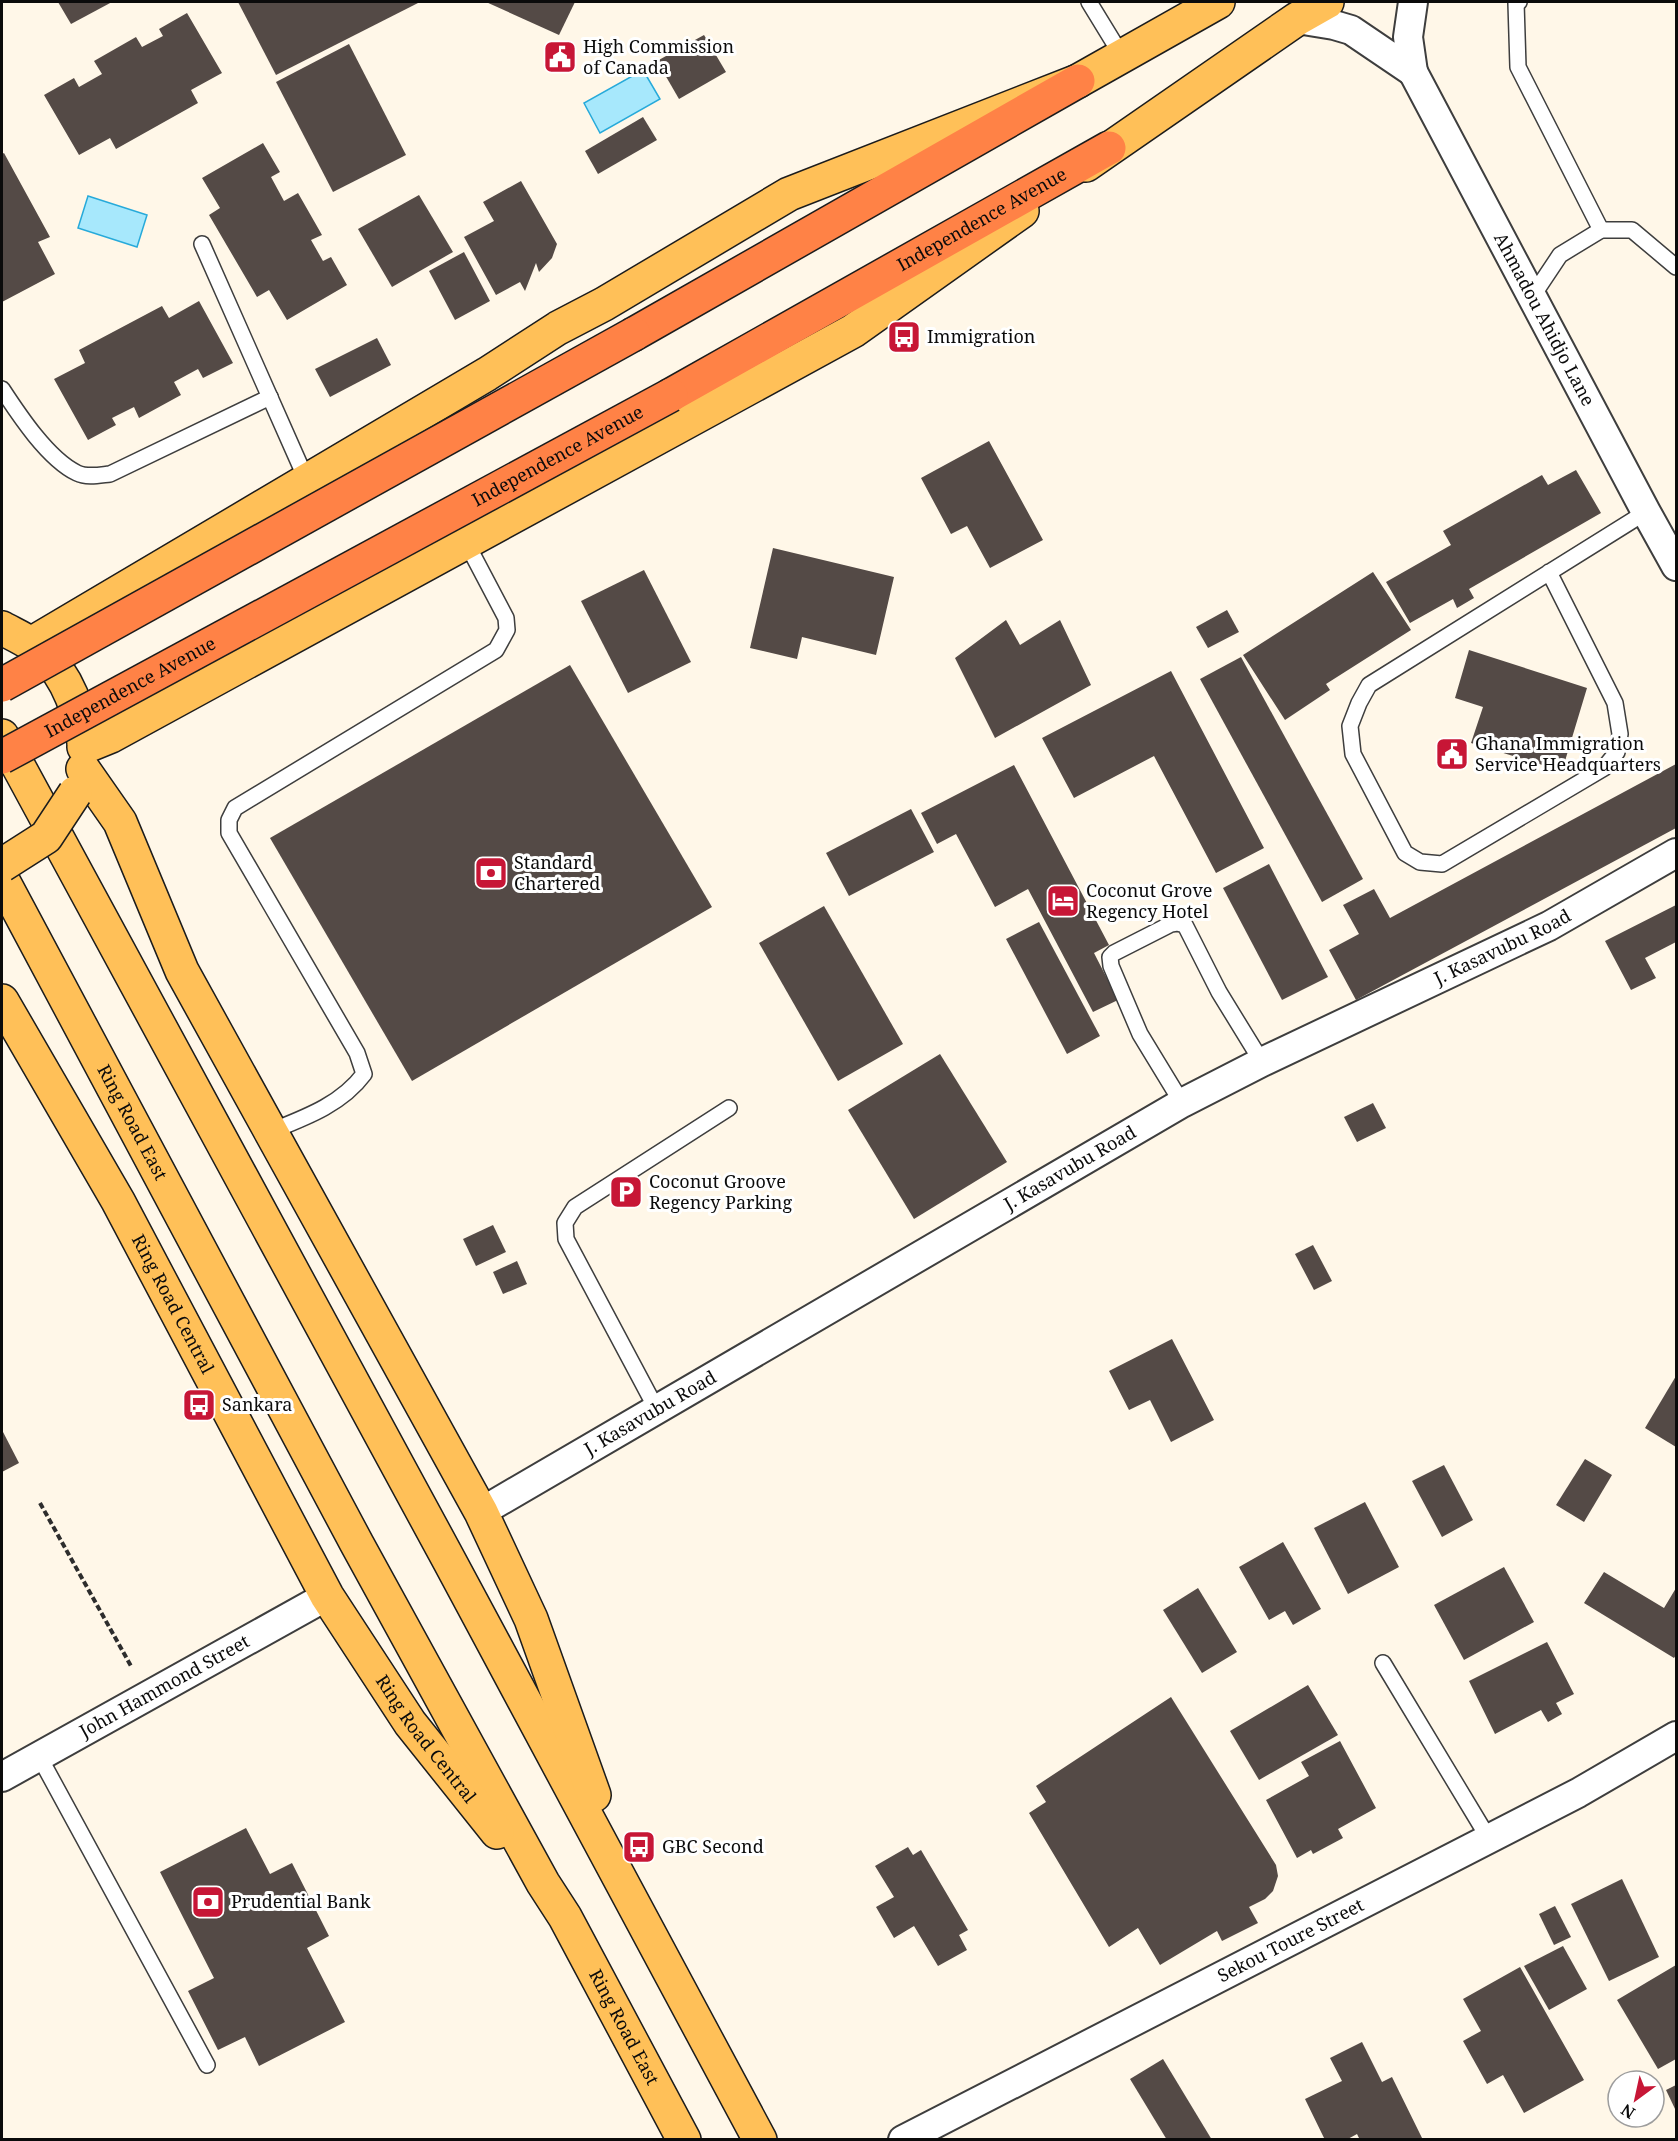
<svg xmlns="http://www.w3.org/2000/svg" width="1678" height="2141" viewBox="0 0 1678 2141" font-family="'Noto Serif',serif">
  <rect width="100%" height="100%" fill="#fff7e8"/>
  <g fill="#a7e8fc" stroke="#27aada" stroke-width="1.5">
    <path d="M 643,70 L 660,99 L 600,133 L 584,103 Z"/>
    <path d="M 88,196 L 147,215 L 137,247 L 78,228 Z"/>
  </g>
  <g fill="#544a46">
    <path d="M 58,2 L 112,2 L 71,24 Z"/>
    <path d="M 238,2 L 420,2 L 276,75 Z"/>
    <path d="M 486,2 L 575,2 L 559,35 Z"/>
    <path d="M 187,13 L 222,73 L 191,90 L 198,103 L 116,149 L 110,138 L 79,155 L 44,95 L 74,78 L 79,87 L 102,74 L 94,61 L 136,37 L 142,47 L 163,36 L 159,29 Z"/>
    <path d="M 704,35 L 726,72 L 679,99 L 657,61 Z"/>
    <path d="M 349,44 L 406,155 L 333,192 L 276,82 Z"/>
    <path d="M 643,117 L 657,140 L 598,174 L 585,151 Z"/>
    <path d="M 263,143 L 280,172 L 271,177 L 284,201 L 298,193 L 322,235 L 311,240 L 323,261 L 331,257 L 347,285 L 287,320 L 269,290 L 257,297 L 209,215 L 220,208 L 202,178 Z"/>
    <path d="M 4,153 L 50,237 L 38,242 L 55,274 L 2,302 L 2,154 Z"/>
    <path d="M 521,181 L 557,244 L 552,258 L 539,272 L 536,263 L 525,291 L 520,282 L 496,295 L 464,237 L 494,221 L 483,202 Z"/>
    <path d="M 419,195 L 453,252 L 392,287 L 358,229 Z"/>
    <path d="M 464,252 L 490,301 L 455,320 L 429,271 Z"/>
    <path d="M 199,301 L 233,363 L 203,378 L 198,369 L 174,382 L 181,395 L 139,418 L 134,407 L 112,418 L 116,425 L 88,440 L 54,379 L 85,363 L 79,350 L 162,306 L 169,318 Z"/>
    <path d="M 377,338 L 391,365 L 330,397 L 315,369 Z"/>
    <path d="M 989,441 L 1043,540 L 990,568 L 967,526 L 951,534 L 921,478 Z"/>
    <path d="M 1576,470 L 1601,513 L 1469,589 L 1474,598 L 1457,608 L 1453,599 L 1410,623 L 1386,582 L 1451,545 L 1443,531 L 1542,475 L 1548,485 Z"/>
    <path d="M 773,548 L 894,577 L 876,655 L 802,637 L 797,659 L 750,648 Z"/>
    <path d="M 644,570 L 691,662 L 628,693 L 581,601 Z"/>
    <path d="M 1373,572 L 1411,630 L 1326,684 L 1330,690 L 1285,720 L 1243,655 Z"/>
    <path d="M 1227,610 L 1239,632 L 1208,648 L 1196,627 Z"/>
    <path d="M 1006,620 L 1020,645 L 1060,620 L 1091,685 L 995,738 L 955,658 Z"/>
    <path d="M 1469,650 L 1587,688 L 1562,771 L 1471,743 L 1483,707 L 1455,698 Z"/>
    <path d="M 1241,657 L 1363,879 L 1322,902 L 1200,679 Z"/>
    <path d="M 570,665 L 712,907 L 412,1081 L 270,838 Z"/>
    <path d="M 1171,671 L 1264,848 L 1216,873 L 1154,756 L 1074,798 L 1042,738 Z"/>
    <path d="M 1676,764 L 1676,828 L 1356,1000 L 1329,950 L 1359,934 L 1343,905 L 1374,889 L 1390,918 Z"/>
    <path d="M 1014,765 L 1109,945 L 1094,953 L 1118,1000 L 1093,1012 L 1028,889 L 995,907 L 956,834 L 937,844 L 921,813 Z"/>
    <path d="M 911,809 L 934,852 L 849,896 L 826,853 Z"/>
    <path d="M 1269,864 L 1328,977 L 1282,1000 L 1223,888 Z"/>
    <path d="M 1676,905 L 1676,942 L 1645,958 L 1656,978 L 1631,990 L 1605,941 Z"/>
    <path d="M 824,906 L 903,1044 L 838,1081 L 759,943 Z"/>
    <path d="M 1039,922 L 1100,1036 L 1067,1054 L 1006,939 Z"/>
    <path d="M 940,1054 L 1007,1162 L 914,1219 L 848,1110 Z"/>
    <path d="M 1373,1103 L 1386,1128 L 1357,1142 L 1344,1117 Z"/>
    <path d="M 493,1225 L 506,1252 L 476,1266 L 463,1239 Z"/>
    <path d="M 1313,1245 L 1332,1281 L 1314,1290 L 1295,1254 Z"/>
    <path d="M 517,1261 L 527,1284 L 503,1294 L 493,1272 Z"/>
    <path d="M 1172,1339 L 1214,1420 L 1171,1442 L 1150,1400 L 1129,1410 L 1109,1371 Z"/>
    <path d="M 1676,1376 L 1676,1447 L 1645,1428 Z"/>
    <path d="M 2,1430 L 19,1463 L 2,1472 Z"/>
    <path d="M 1585,1459 L 1612,1475 L 1584,1522 L 1556,1505 Z"/>
    <path d="M 1444,1465 L 1473,1520 L 1442,1537 L 1412,1481 Z"/>
    <path d="M 1365,1502 L 1399,1567 L 1348,1594 L 1314,1528 Z"/>
    <path d="M 1283,1542 L 1321,1609 L 1293,1625 L 1285,1611 L 1269,1620 L 1239,1567 Z"/>
    <path d="M 1504,1567 L 1534,1622 L 1464,1660 L 1434,1605 Z"/>
    <path d="M 1604,1572 L 1664,1608 L 1676,1588 L 1676,1655 L 1674,1658 L 1584,1603 Z"/>
    <path d="M 1198,1588 L 1237,1652 L 1202,1673 L 1163,1610 Z"/>
    <path d="M 1547,1642 L 1574,1694 L 1556,1703 L 1562,1714 L 1548,1722 L 1541,1710 L 1495,1734 L 1469,1681 Z"/>
    <path d="M 1308,1685 L 1338,1735 L 1259,1780 L 1230,1731 Z"/>
    <path d="M 1171,1697 L 1276,1865 L 1278,1876 L 1273,1891 L 1265,1899 L 1249,1907 L 1258,1923 L 1222,1941 L 1217,1931 L 1160,1965 L 1138,1928 L 1109,1947 L 1029,1813 L 1046,1802 L 1036,1786 Z"/>
    <path d="M 1340,1741 L 1376,1808 L 1338,1829 L 1343,1838 L 1313,1854 L 1311,1850 L 1297,1858 L 1266,1800 L 1309,1776 L 1301,1762 Z"/>
    <path d="M 246,1828 L 270,1874 L 292,1863 L 329,1936 L 307,1948 L 345,2022 L 259,2066 L 245,2037 L 218,2050 L 188,1991 L 214,1978 L 160,1872 Z"/>
    <path d="M 908,1847 L 913,1855 L 921,1850 L 968,1930 L 959,1935 L 967,1950 L 938,1966 L 914,1926 L 894,1938 L 876,1907 L 894,1897 L 875,1866 Z"/>
    <path d="M 1622,1879 L 1659,1957 L 1609,1981 L 1571,1904 Z"/>
    <path d="M 1555,1906 L 1571,1937 L 1554,1945 L 1539,1914 Z"/>
    <path d="M 1563,1946 L 1587,1989 L 1549,2010 L 1524,1966 Z"/>
    <path d="M 1676,1965 L 1676,2059 L 1658,2069 L 1617,2000 Z"/>
    <path d="M 1520,1967 L 1584,2080 L 1524,2113 L 1503,2075 L 1487,2084 L 1463,2041 L 1481,2031 L 1463,1999 Z"/>
    <path d="M 1362,2042 L 1382,2082 L 1392,2077 L 1423,2140 L 1360,2140 L 1357,2134 L 1346,2140 L 1325,2140 L 1305,2099 L 1342,2081 L 1330,2058 Z"/>
    <path d="M 1163,2059 L 1212,2140 L 1167,2140 L 1130,2079 Z"/>
    <path d="M 1676,2085 L 1676,2111 L 1666,2090 Z"/>
  </g>
  <g fill="none" stroke-linecap="round" stroke-linejoin="round">
    <g stroke="#3e3e3e" stroke-width="18">
      <g id="lane">
        <path d="M 1089,2 L 1122,56"/>
        <path d="M 1519,2 L 1516,3 L 1518,67 L 1601,230"/>
        <path d="M 202,244 L 307,481"/>
        <path d="M 1532,297 L 1560,255 L 1601,230 L 1632,230 L 1676,267"/>
        <path d="M 2,389 C 19,415 48,459 77,473 C 87,478 100,475 110,474 L 270,397"/>
        <path d="M 1549,572 L 1615,703 L 1620,734 L 1617,752 L 1604,768 L 1442,864 L 1420,862 L 1405,853 L 1353,754 L 1350,726 L 1359,703 L 1369,685 L 1646,512"/>
        <path d="M 1182,1103 L 1140,1034 L 1111,966 L 1110,957 L 1114,953 L 1171,924 L 1177,923 L 1185,925 L 1219,992 L 1262,1062"/>
        <path d="M 269,1132 C 304,1118 341,1105 364,1074 L 357,1053 L 229,833 L 229,820 L 235,808 L 496,650 L 507,630 L 506,618 L 466,542"/>
        <path d="M 657,1410 L 566,1239 L 565,1223 L 575,1207 L 729,1108"/>
        <path d="M 1383,1663 L 1489,1839"/>
        <path d="M 39,1756 L 207,2065"/>
      </g>
    </g>
    <g stroke="#3e3e3e" stroke-width="32">
      <g id="street">
        <path d="M 1297,19 L 1334,25 L 1351,30 L 1413,72 L 1408,37 L 1413,2"/>
        <path id="s1" d="M 1413,72 L 1646,512 L 1676,566"/>
        <path id="s2" d="M 481,1512 L 1182,1103 L 1262,1062 L 1549,926 L 1676,853"/>
        <path id="s3" d="M 2,1777 L 327,1596"/>
        <path id="s4" d="M 903,2140 L 1578,1793 L 1676,1736"/>
      </g>
    </g>
    <g stroke="#1c1c1c" stroke-width="36">
      <g id="primary">
        <path d="M 1086,165 L 1297,19 L 1327,2"/>
        <path d="M 2,628 C 11,633 22,638 31,644 C 64,667 78,703 84,742"/>
        <path d="M 31,644 L 487,374 L 558,328 L 604,304 L 789,194 L 1078,81 L 1218,2"/>
        <path d="M 2,736 L 450,1562 L 760,2140"/>
        <path d="M 84,747 L 111,736 L 853,331 L 1022,211"/>
        <path d="M 83,769 L 120,822 L 182,971 L 481,1512 L 531,1619 L 594,1795"/>
        <path id="s5" d="M 2,879 L 357,1544 L 543,1883 L 565,1917 L 684,2140"/>
        <path id="s6" d="M 2,1001 L 118,1201 L 327,1596 L 410,1723 L 497,1832"/>
      </g>
    </g>
    <g stroke="#1c1c1c" stroke-width="36">
      <g id="highway">
        <path d="M 634,334 L 1078,81"/>
        <path id="s7" d="M 671,395 L 1109,148"/>
      </g>
    </g>
    <path stroke="#2d2d2d" stroke-width="4" stroke-dasharray="6 3" stroke-linecap="butt" d="M 40,1503 L 131,1666"/>
    <use href="#lane" stroke="#fff" stroke-width="15"/>
    <use href="#street" stroke="#fff" stroke-width="28"/>
    <use href="#primary" stroke="#ffc058" stroke-width="33"/>
    <use href="#highway" stroke="#ff8246" stroke-width="33"/>
    <g stroke="#1c1c1c" stroke-width="36" stroke-linecap="butt">
      <path id="primary-bridge" d="M 2,865 L 46,837 L 75,793"/>
    </g>
    <g stroke="#1c1c1c" stroke-width="36" stroke-linecap="butt">
      <g id="highway-bridge">
        <path d="M 2,685 L 634,334"/>
        <path id="s8" d="M 2,757 L 671,395"/>
      </g>
    </g>
    <use href="#primary-bridge" stroke="#ffc058" stroke-width="33"/>
    <use href="#highway-bridge" stroke="#ff8246" stroke-width="33"/>
  </g>
  <defs>
    <g id="civic-square" transform="scale(1.725)"><rect x="-9" y="-9" width="18" height="18" rx="4" fill="#c71636" stroke="#fff"/><path d="M-.6-6.5H3V-4.5H.6V-3L4-1V1h2V6H-6V1h2V-1L-.6-3ZM-1.2 2.5V6h2.4V2.5Z" fill="#fff"/></g>
    <g id="bus-square" transform="scale(1.725)"><rect x="-9" y="-9" width="18" height="18" rx="4" fill="#c71636" stroke="#fff"/><path d="M-5-6H5V4H4V6H2V4H-2V6H-4V4H-5ZM-3.5-4V0h7V-4ZM-3.5 1.2v1.5H-2V1.2ZM2 1.2v1.5H3.5V1.2Z" fill="#fff"/></g>
    <g id="bank-square" transform="scale(1.725)"><rect x="-9" y="-9" width="18" height="18" rx="4" fill="#c71636" stroke="#fff"/><path d="M-6-4H6V4H-6ZM0-2.3a2.3 2.3 0 1 0 0 4.6a2.3 2.3 0 1 0 0-4.6Z" fill="#fff"/></g>
    <g id="hotel-square" transform="scale(1.725)"><rect x="-9" y="-9" width="18" height="18" rx="4" fill="#c71636" stroke="#fff"/><path d="M-6-4.5h1.5V1H6V5H4.5V3h-9V5H-6ZM-4 0a1.8 1.8 0 1 1 3.6 0ZM.5 0V-2.5h3Q6-2.5 6 0Z" fill="#fff"/></g>
    <g id="parking-square" transform="scale(1.725)"><rect x="-9" y="-9" width="18" height="18" rx="4" fill="#c71636" stroke="#fff"/><path d="M-3.5-5.5H1a3.5 3.5 0 0 1 0 7H-1V5.5H-3.5ZM-1-3.4V-.6H.8a1.4 1.4 0 0 0 0-2.8Z" fill="#fff"/></g>
  </defs>
  <g fill-rule="evenodd">
    <use href="#civic-square" x="560" y="57"/>
    <use href="#bus-square" x="904" y="337"/>
    <use href="#civic-square" x="1452" y="754"/>
    <use href="#bank-square" x="491" y="873"/>
    <use href="#hotel-square" x="1063" y="901"/>
    <use href="#parking-square" x="626" y="1192"/>
    <use href="#bus-square" x="199" y="1405"/>
    <use href="#bus-square" x="639" y="1847"/>
    <use href="#bank-square" x="208" y="1902"/>
  </g>
  <g text-anchor="middle" stroke-width="6" stroke-linejoin="round" paint-order="stroke">
    <g font-size="18" fill="#0b0b0b" stroke="#fff" text-anchor="start">
      <text x="583" y="53">High Commission<tspan x="583" dy="21">of Canada</tspan></text>
      <text x="927" y="343">Immigration</text>
      <text x="1475" y="750">Ghana Immigration<tspan x="1475" dy="21">Service Headquarters</tspan></text>
      <text x="514" y="869">Standard<tspan x="514" dy="21">Chartered</tspan></text>
      <text x="1086" y="897">Coconut Grove<tspan x="1086" dy="21">Regency Hotel</tspan></text>
      <text x="649" y="1188">Coconut Groove<tspan x="649" dy="21">Regency Parking</tspan></text>
      <text x="222" y="1411">Sankara</text>
      <text x="662" y="1853">GBC Second</text>
      <text x="231" y="1908">Prudential Bank</text>
    </g>
    <g font-size="18" fill="#0b0b0b" stroke="#fff">
      <text dy="6" stroke="none"><textPath href="#s7" startOffset="357">Independence Avenue</textPath></text>
      <text dy="6" stroke="none"><textPath href="#s1" startOffset="280">Ahmadou Ahidjo Lane</textPath></text>
      <text dy="6" stroke="none"><textPath href="#s8" startOffset="632">Independence Avenue</textPath></text>
      <text dy="6" stroke="none"><textPath href="#s8" startOffset="146">Independence Avenue</textPath></text>
      <text dy="6" stroke="none"><textPath href="#s2" startOffset="1168">J. Kasavubu Road</textPath></text>
      <text dy="6" stroke="none"><textPath href="#s5" startOffset="276">Ring Road East</textPath></text>
      <text dy="6" stroke="none"><textPath href="#s2" startOffset="682">J. Kasavubu Road</textPath></text>
      <text dy="6" stroke="none"><textPath href="#s6" startOffset="348">Ring Road Central</textPath></text>
      <text dy="6" stroke="none"><textPath href="#s2" startOffset="196">J. Kasavubu Road</textPath></text>
      <text dy="6" stroke="none"><textPath href="#s3" startOffset="186">John Hammond Street</textPath></text>
      <text dy="6" stroke="none"><textPath href="#s6" startOffset="852">Ring Road Central</textPath></text>
      <text dy="6" stroke="none"><textPath href="#s4" startOffset="436">Sekou Toure Street</textPath></text>
      <text dy="6" stroke="none"><textPath href="#s5" startOffset="1306">Ring Road East</textPath></text>
    </g>
  </g>
  <rect width="1678" height="2141" fill="none" stroke="#0b0b0b" stroke-width="6"/>
  <g transform="translate(1636 2099) rotate(213)"><circle r="28" fill="#ffffff" stroke="#9d9d9d" stroke-width="1.5"/>
  <path d="M0-4.5L10 22L0 15L-10 22Z" fill="#c71636"/>
  <text y="-9" font-size="16" font-weight="bold" text-anchor="middle" fill="#0b0b0b">N</text>
  </g>
</svg>
